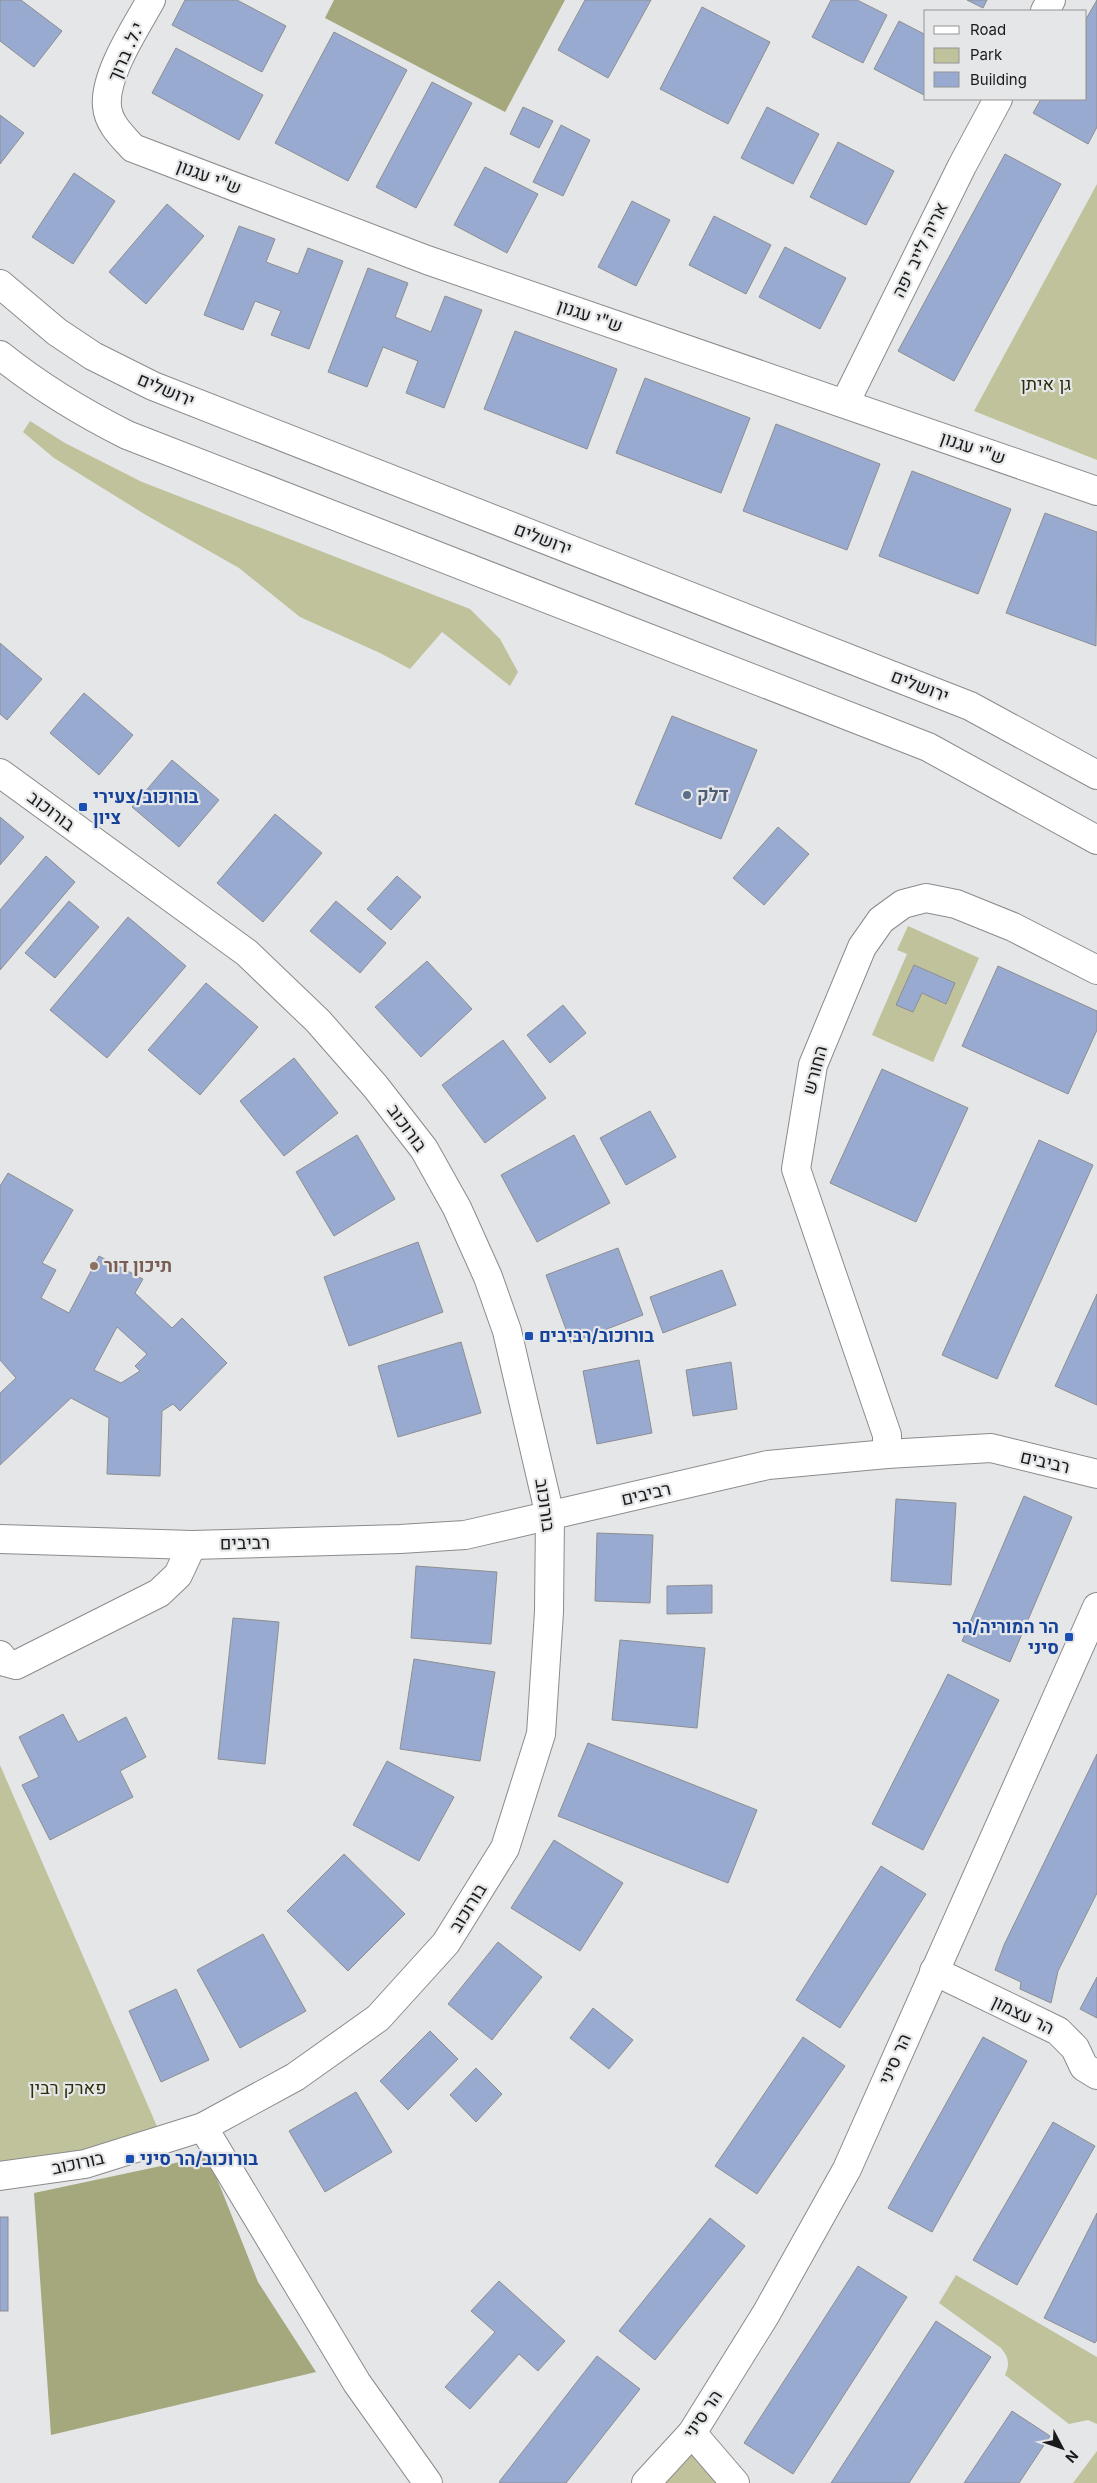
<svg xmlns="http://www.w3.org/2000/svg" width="1097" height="2483" viewBox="0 0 1097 2483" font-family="Inter,Heebo,sans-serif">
  <rect width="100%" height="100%" fill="#e5e6e7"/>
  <g fill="#bfc29b">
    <path d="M 1097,184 L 1097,460 L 974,411 Z"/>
    <path d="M 30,421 L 65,443 L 142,482 L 470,609 L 500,639 L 518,672 L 510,686 L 442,632 L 410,669 L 380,653 L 300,617 L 239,568 L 146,515 L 54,458 L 23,432 Z"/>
    <path d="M 908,926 L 979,958 L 933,1062 L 872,1035 L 907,954 L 897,950 Z"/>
    <path d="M 0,1765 L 159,2131 L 67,2158 L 0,2165 Z"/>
    <path d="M 956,2275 L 1097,2357 L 1097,2424 L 1088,2420 L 1069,2424 L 1005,2375 C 1010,2364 1009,2358 1001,2348 L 939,2303 Z"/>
    <path d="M 692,2433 L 735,2483 L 646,2483 Z"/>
    <path d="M 1097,2451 L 1097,2483 L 1073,2483 Z"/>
  </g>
  <g fill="#a5a77d">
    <path d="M 334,0 L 565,0 L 505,112 L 325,18 Z"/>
    <path d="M 208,2156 L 258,2282 L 316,2372 L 51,2435 L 34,2193 Z"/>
  </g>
  <g fill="#98aad0" stroke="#8e8e90" fill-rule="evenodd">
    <path d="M 0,0 L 21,0 L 62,31 L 34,67 L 0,41 Z"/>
    <path d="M 185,0 L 237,0 L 286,26 L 262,72 L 172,25 Z"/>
    <path d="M 585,0 L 651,0 L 608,78 L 558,50 Z"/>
    <path d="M 831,0 L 857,0 L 887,15 L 863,63 L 812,37 Z"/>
    <path d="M 967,0 L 987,0 L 983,8 Z"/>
    <path d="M 1097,0 L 1097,127 L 1088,144 L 1033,113 L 1041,99 L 1086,99 L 1086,19 Z"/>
    <path d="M 702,7 L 770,42 L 728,124 L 660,89 Z"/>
    <path d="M 899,21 L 926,35 L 926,96 L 874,69 Z"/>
    <path d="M 334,32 L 407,70 L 348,181 L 275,143 Z"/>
    <path d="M 176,48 L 263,95 L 239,140 L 152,93 Z"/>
    <path d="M 432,82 L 472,103 L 416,208 L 376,187 Z"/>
    <path d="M 523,107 L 553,121 L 539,148 L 510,134 Z"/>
    <path d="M 767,107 L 819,134 L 793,184 L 741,158 Z"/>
    <path d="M 0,115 L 24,133 L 0,164 Z"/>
    <path d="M 561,125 L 590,140 L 563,196 L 533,182 Z"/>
    <path d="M 838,142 L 894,171 L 866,225 L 810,197 Z"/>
    <path d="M 1005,154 L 1061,184 L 954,381 L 898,351 Z"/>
    <path d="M 485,167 L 538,194 L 507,253 L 454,225 Z"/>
    <path d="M 74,173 L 115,201 L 73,264 L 32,237 Z"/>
    <path d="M 632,201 L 670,220 L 636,286 L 598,267 Z"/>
    <path d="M 167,204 L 204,236 L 146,304 L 109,272 Z"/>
    <path d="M 714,216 L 771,245 L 746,294 L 689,265 Z"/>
    <path d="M 239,226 L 275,239 L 266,262 L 298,274 L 308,248 L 343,261 L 309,349 L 271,335 L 281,311 L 255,301 L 243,330 L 204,315 Z"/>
    <path d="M 785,247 L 846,278 L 820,329 L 759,297 Z"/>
    <path d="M 368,268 L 408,283 L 395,317 L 431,332 L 445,296 L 482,310 L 444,408 L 406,393 L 418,361 L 383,347 L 367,387 L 328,372 Z"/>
    <path d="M 515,331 L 617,369 L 587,449 L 484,409 Z"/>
    <path d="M 645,378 L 750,418 L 721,493 L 616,453 Z"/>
    <path d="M 776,424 L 880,464 L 847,550 L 743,511 Z"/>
    <path d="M 912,471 L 1011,509 L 978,594 L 879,556 Z"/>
    <path d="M 1045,513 L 1097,532 L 1096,646 L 1006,613 Z"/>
    <path d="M 0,643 L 42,679 L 7,720 L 0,714 Z"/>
    <path d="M 84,693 L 133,735 L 99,775 L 50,733 Z"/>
    <path d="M 672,716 L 757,750 L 721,839 L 635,804 Z"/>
    <path d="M 172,760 L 219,800 L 179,847 L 132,807 Z"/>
    <path d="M 275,814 L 322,853 L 263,922 L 217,883 Z"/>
    <path d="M 0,817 L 24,837 L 0,865 Z"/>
    <path d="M 778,827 L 809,854 L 764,905 L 733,878 Z"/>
    <path d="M 46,856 L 75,882 L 0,970 L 0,910 Z"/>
    <path d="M 397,876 L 421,897 L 391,930 L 367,909 Z"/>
    <path d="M 69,901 L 99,927 L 55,978 L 25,953 Z"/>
    <path d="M 336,901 L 386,943 L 360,973 L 310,931 Z"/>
    <path d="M 128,917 L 186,966 L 107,1058 L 50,1010 Z"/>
    <path d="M 427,961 L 472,1009 L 421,1057 L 375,1007 Z"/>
    <path d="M 914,965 L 955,983 L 946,1004 L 922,993 L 913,1012 L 896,1005 Z"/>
    <path d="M 998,966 L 1097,1011 L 1097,1030 L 1068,1094 L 962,1046 Z"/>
    <path d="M 206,983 L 258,1027 L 200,1095 L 148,1050 Z"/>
    <path d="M 563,1005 L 586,1033 L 550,1063 L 527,1035 Z"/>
    <path d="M 503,1040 L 546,1098 L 485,1143 L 442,1085 Z"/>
    <path d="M 294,1058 L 338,1113 L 284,1156 L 240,1101 Z"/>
    <path d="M 882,1069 L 968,1108 L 916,1222 L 830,1183 Z"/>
    <path d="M 650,1111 L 676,1157 L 626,1185 L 600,1138 Z"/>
    <path d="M 357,1135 L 395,1199 L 334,1236 L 296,1172 Z"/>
    <path d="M 574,1135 L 610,1203 L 537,1242 L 501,1175 Z"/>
    <path d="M 1039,1140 L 1093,1165 L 997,1379 L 942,1355 Z"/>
    <path d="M 8,1173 L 73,1210 L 42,1263 L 56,1270 L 41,1298 L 69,1313 L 99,1256 L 143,1279 L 135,1293 L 172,1328 L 182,1318 L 227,1363 L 180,1411 L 173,1404 L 162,1411 L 160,1476 L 107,1474 L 109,1418 L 71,1398 L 0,1465 L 0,1393 L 16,1378 L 0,1360 L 0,1186 ZM 117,1327 L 147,1354 L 135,1366 L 140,1371 L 121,1383 L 94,1370 Z"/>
    <path d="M 418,1242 L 443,1312 L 349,1346 L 324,1277 Z"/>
    <path d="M 618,1248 L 643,1315 L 571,1343 L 546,1275 Z"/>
    <path d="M 722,1270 L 736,1305 L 663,1333 L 650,1297 Z"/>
    <path d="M 1097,1294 L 1097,1405 L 1055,1386 Z"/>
    <path d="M 461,1342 L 481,1413 L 398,1437 L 378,1366 Z"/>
    <path d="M 639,1360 L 652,1433 L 597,1444 L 583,1371 Z"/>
    <path d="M 731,1362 L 737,1409 L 693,1416 L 686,1370 Z"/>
    <path d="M 1024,1496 L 1072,1517 L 1010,1662 L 962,1641 Z"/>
    <path d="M 896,1499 L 956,1503 L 951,1585 L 891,1581 Z"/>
    <path d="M 597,1533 L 653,1535 L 650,1603 L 595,1601 Z"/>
    <path d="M 416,1566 L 497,1572 L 491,1644 L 411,1638 Z"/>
    <path d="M 712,1585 L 712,1613 L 667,1614 L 667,1586 Z"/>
    <path d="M 233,1618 L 279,1622 L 265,1764 L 218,1759 Z"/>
    <path d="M 620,1640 L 705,1648 L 697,1728 L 612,1720 Z"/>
    <path d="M 414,1659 L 495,1672 L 480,1761 L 400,1749 Z"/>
    <path d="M 948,1674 L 999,1700 L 923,1850 L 872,1824 Z"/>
    <path d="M 63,1714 L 78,1742 L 126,1717 L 146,1757 L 120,1771 L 133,1797 L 50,1840 L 22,1785 L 39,1777 L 19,1737 Z"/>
    <path d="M 588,1743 L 757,1810 L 728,1883 L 558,1816 Z"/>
    <path d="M 1097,1754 L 1097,1893 L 1058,1971 L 1051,2003 L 1020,1989 L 1021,1982 L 995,1970 L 1004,1945 Z"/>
    <path d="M 387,1761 L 454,1797 L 419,1861 L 353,1825 Z"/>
    <path d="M 554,1840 L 623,1883 L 580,1951 L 511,1908 Z"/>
    <path d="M 344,1854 L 405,1914 L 348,1971 L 287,1911 Z"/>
    <path d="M 881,1866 L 926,1894 L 840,2028 L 796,2000 Z"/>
    <path d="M 263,1934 L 306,2011 L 240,2048 L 197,1970 Z"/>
    <path d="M 498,1942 L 542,1977 L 492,2040 L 448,2004 Z"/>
    <path d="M 1097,1977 L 1097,2018 L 1080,2009 Z"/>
    <path d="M 176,1989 L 209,2060 L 161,2082 L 129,2011 Z"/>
    <path d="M 593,2008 L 633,2040 L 609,2069 L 570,2038 Z"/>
    <path d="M 430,2031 L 458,2059 L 408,2110 L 380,2081 Z"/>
    <path d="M 803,2037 L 845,2066 L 757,2194 L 715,2166 Z"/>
    <path d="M 983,2037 L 1027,2061 L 932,2232 L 888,2208 Z"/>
    <path d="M 476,2068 L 502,2094 L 476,2122 L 450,2095 Z"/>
    <path d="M 356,2092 L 392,2152 L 325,2192 L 289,2131 Z"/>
    <path d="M 1053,2122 L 1095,2146 L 1017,2285 L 973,2260 Z"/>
    <path d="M 1097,2213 L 1097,2340 L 1095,2343 L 1044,2318 Z"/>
    <rect x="0" y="2217" width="8" height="94"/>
    <path d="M 710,2218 L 745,2246 L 655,2360 L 619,2331 Z"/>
    <path d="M 858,2266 L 907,2297 L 793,2474 L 744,2443 Z"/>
    <path d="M 499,2281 L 565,2341 L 538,2371 L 519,2354 L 470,2409 L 445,2387 L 495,2332 L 471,2311 Z"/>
    <path d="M 936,2321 L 991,2357 L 909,2483 L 831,2483 Z"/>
    <path d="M 597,2356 L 640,2389 L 566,2483 L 501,2483 L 499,2482 Z"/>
    <path d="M 1012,2411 L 1050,2436 L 1019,2483 L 964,2483 Z"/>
  </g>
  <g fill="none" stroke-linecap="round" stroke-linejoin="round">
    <g stroke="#8b8b8d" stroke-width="30">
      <g id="minor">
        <path d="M 151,0 C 136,27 104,75 107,106 C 108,123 122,136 133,148 L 427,260 L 1097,491"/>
        <path d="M 1045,11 L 1051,0"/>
        <path d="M 845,403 L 962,166 L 998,99"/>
        <path d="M 0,773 L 247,953 L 318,1021 L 375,1086 L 424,1149 L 457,1208 L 488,1277 L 507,1331 L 550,1516 L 549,1612 L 541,1734 L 505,1848 L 446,1943 L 378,2018 L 295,2077 L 203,2127 L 85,2164 L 0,2176"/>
        <path d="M 887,1454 L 887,1435 L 796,1169 L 813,1065 L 862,947 L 881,920 L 903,904 L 926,898 L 956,904 L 1013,927 L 1097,970"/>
        <path d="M 0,1539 L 192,1545 L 400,1539 L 465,1535 L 768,1465 L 887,1454 L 991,1448 L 1097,1474"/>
        <path d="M 0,1655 L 5,1662 L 16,1665 L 159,1593 L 178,1575 L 192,1545"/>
        <path d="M 934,1971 L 1058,2031 L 1075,2048 L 1084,2067 L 1097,2075"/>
        <path d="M 203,2127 L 357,2383 L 428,2483"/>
        <path d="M 692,2433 L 735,2483"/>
        <path d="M 646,2483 L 692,2433 L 766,2314 L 847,2169 L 1097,1607"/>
      </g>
    </g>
    <g stroke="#8b8b8d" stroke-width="30">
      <g id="secondary">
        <path d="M 0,284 L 57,332 L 93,356 L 153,386 L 970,706 L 1097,775"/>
        <path d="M 0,355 C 40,387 81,412 127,435 L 928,747 L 1097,840"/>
      </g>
    </g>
    <use href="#minor" stroke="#fff" stroke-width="28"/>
    <use href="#secondary" stroke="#fff" stroke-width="28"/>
  </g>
  <circle fill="#5c6f8a" stroke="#e5e6e7" stroke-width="2" cx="687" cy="795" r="5"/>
  <g fill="#1a4fb4" stroke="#e5e6e7" stroke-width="2">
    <rect x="78" y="802" width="10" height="10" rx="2.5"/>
    <rect x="524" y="1331" width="10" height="10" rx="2.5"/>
    <rect x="1064" y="1632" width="10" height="10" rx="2.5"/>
    <rect x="125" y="2154" width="10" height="10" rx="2.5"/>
  </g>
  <circle fill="#8d6e63" stroke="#e5e6e7" stroke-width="2" cx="94" cy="1266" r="5"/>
  <g text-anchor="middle" stroke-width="4.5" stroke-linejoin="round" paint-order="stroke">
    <g font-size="18" fill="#1a1a1b" stroke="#e5e6e7">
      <text transform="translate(126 52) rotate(-66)" y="6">י.ל. ברוך</text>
      <text transform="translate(209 177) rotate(21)" y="6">ש"י עגנון</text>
      <text transform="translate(920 250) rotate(-64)" y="6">אריה לייב יפה</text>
      <text transform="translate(590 316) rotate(19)" y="6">ש"י עגנון</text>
      <text transform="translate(166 390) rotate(23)" y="6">ירושלים</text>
      <text transform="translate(973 448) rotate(19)" y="6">ש"י עגנון</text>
      <text transform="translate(543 539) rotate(21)" y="6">ירושלים</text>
      <text transform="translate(920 686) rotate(21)" y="6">ירושלים</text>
      <text transform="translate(51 811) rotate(37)" y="6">בורוכוב</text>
      <text transform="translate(815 1070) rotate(-75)" y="6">החורש</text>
      <text transform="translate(407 1128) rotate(54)" y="6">בורוכוב</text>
      <text transform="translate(1045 1462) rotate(13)" y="6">רביבים</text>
      <text transform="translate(646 1494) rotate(-13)" y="6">רביבים</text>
      <text transform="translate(545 1505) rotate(82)" y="6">בורוכוב</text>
      <text transform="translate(245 1543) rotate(-1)" y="6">רביבים</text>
      <text transform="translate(468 1908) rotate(-58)" y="6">בורוכוב</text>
      <text transform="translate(1023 2015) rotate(26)" y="6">הר עצמון</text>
      <text transform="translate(895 2059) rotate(-66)" y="6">הר סיני</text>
      <text transform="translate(78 2163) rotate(-12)" y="6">בורוכוב</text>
      <text transform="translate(703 2414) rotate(-56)" y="6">הר סיני</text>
    </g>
    <g font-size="18" fill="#2d2e0b" stroke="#e5e6e7">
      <text x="1046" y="390">גן איתן</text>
      <text x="68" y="2094">פארק רבין</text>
    </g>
    <g font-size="18" font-weight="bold" fill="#4e5e75" stroke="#e5e6e7" text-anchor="start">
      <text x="697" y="801">דלק</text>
    </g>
    <g font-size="18" font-weight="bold" fill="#164399" stroke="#e5e6e7" text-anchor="start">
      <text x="93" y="803">בורוכוב/צעירי<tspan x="93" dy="21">ציון</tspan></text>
      <text x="539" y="1342">בורוכוב/רביבים</text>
      <text x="1059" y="1633" text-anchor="end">הר המוריה/הר<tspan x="1059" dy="21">סיני</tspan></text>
      <text x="140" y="2165">בורוכוב/הר סיני</text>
    </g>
    <g font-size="18" font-weight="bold" fill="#785e54" stroke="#e5e6e7" text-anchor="start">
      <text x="104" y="1272">תיכון דור</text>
    </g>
  </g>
  <rect x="924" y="10" width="162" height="90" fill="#e5e6e7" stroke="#949495"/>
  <rect x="934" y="26" width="25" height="8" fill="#ffffff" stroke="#949495"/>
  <text x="970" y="35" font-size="15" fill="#1a1a1b">Road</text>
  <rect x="934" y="48" width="25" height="15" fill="#bfc29b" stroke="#949495"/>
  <text x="970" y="60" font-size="15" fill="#1a1a1b">Park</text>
  <rect x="934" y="72" width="25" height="15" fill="#98aad0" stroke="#949495"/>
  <text x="970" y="85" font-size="15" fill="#1a1a1b">Building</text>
  <g transform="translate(1062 2448) rotate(131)" stroke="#e5e6e7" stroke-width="4" paint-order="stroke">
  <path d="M0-4L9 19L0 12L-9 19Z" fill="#1a1a1b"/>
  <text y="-8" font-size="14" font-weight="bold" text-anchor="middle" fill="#1a1a1b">N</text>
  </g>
</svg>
